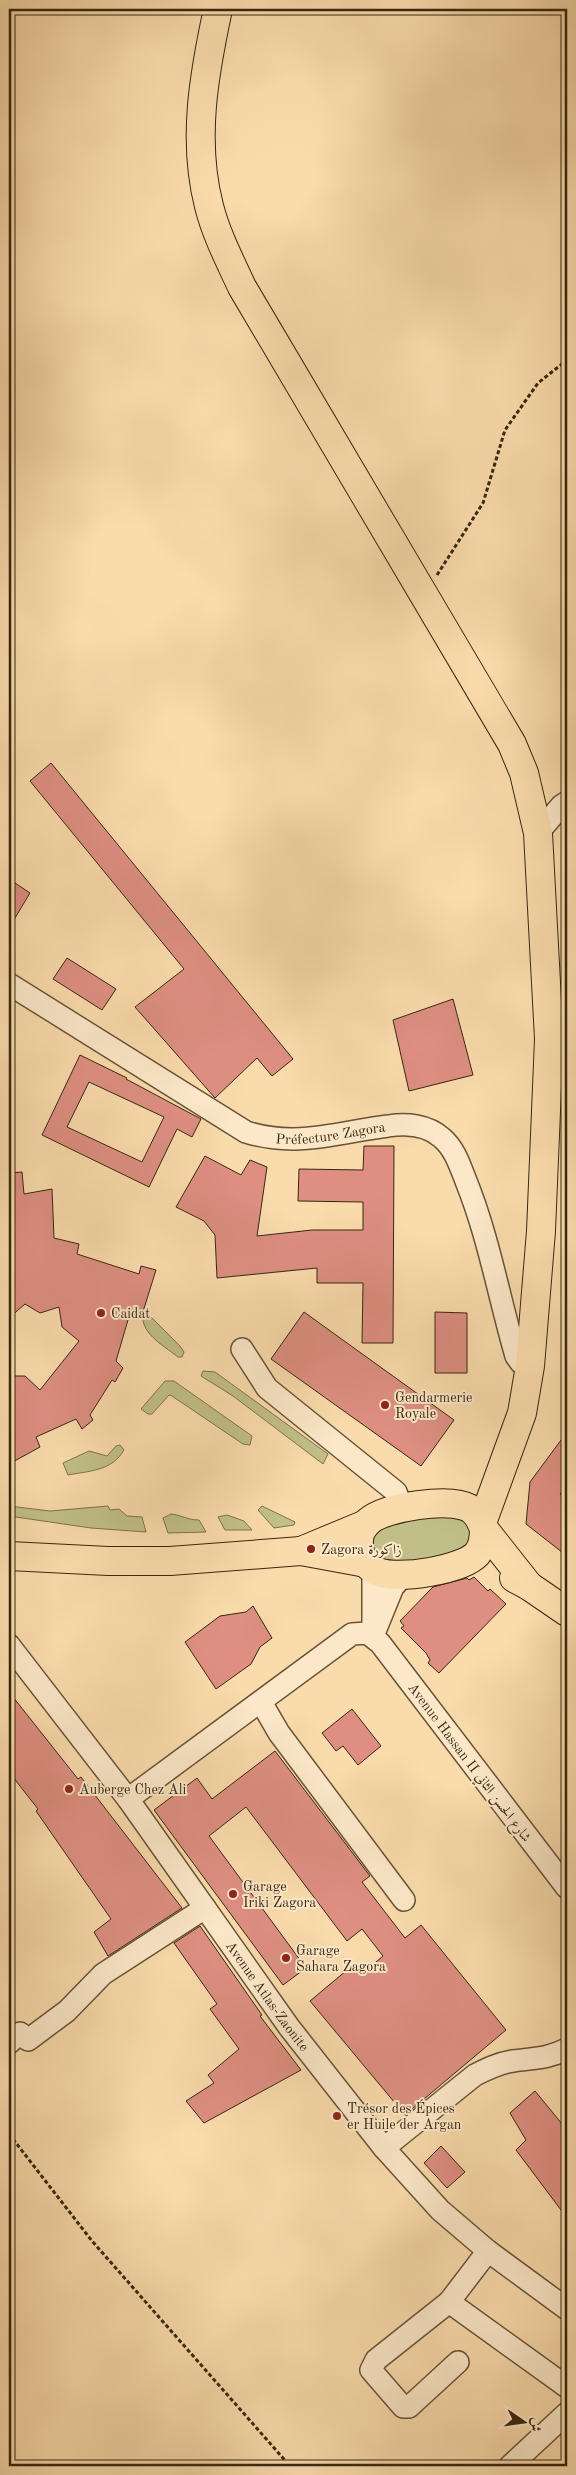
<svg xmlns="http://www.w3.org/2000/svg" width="576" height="2475" viewBox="0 0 576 2475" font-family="'Old Standard TT',Amiri,serif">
  <rect width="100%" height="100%" fill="#fadbac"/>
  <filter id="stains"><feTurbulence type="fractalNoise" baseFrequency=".004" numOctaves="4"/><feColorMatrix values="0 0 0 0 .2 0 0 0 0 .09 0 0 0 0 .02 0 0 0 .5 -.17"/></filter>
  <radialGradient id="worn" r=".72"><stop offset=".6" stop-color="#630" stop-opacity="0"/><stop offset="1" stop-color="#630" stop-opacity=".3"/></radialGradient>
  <g fill="#c1bf87" stroke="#7c734c">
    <path d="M 144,1310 L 180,1346 L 184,1352 L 182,1357 L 178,1357 C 163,1345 137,1332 144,1310 Z"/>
    <path d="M 203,1371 L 215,1372 L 328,1454 L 323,1464 L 233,1396 L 201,1376 Z"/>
    <path d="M 165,1381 L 174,1381 L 252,1436 L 250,1445 L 243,1444 L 172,1396 L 169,1395 L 152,1414 L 148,1414 L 141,1409 Z"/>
    <path d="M 120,1445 L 124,1450 C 112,1471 89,1471 68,1475 L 63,1463 L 89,1451 L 107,1456 L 116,1446 Z"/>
    <path d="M 9,1506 L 50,1511 L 108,1506 L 110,1510 L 119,1509 L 127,1516 L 142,1517 L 146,1532 L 91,1528 L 9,1516 Z"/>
    <path d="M 262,1506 L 295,1522 L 294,1525 L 274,1528 L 258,1510 Z"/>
    <path d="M 171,1514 C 181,1515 187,1520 199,1520 L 206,1532 L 168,1533 L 163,1518 Z"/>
    <path d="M 227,1515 L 244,1521 L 252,1530 L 225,1530 L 218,1517 Z"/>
    <path d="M 459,1515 L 475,1531 L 464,1550 L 405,1564 L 379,1559 L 372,1549 L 373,1537 L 376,1532 L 404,1518 Z"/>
  </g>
  <g fill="#de8f82" stroke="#362710" fill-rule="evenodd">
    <path d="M 51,763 L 293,1059 L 272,1076 L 257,1058 L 215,1098 L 135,1007 L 184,969 L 30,781 Z"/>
    <path d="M 9,879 L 30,893 L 9,928 Z"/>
    <path d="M 67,958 L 116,989 L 102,1010 L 53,979 Z"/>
    <path d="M 453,999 L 473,1075 L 409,1091 L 393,1020 Z"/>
    <path d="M 80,1055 L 127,1078 L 126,1079 L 201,1119 L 192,1137 L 177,1129 L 149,1187 L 42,1135 ZM 89,1082 L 164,1117 L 142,1162 L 67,1127 Z"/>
    <path d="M 364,1146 L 394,1146 L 393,1343 L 362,1343 L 363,1283 L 317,1283 L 317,1268 L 217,1278 L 215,1235 L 204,1221 L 176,1207 L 205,1156 L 241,1175 L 250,1160 L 267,1167 L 257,1236 L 312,1230 L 363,1230 L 363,1202 L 298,1201 L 299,1169 L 363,1170 Z"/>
    <path d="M 22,1172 L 24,1194 L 52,1189 L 54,1238 L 79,1244 L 77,1254 L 139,1274 L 141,1266 L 156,1270 L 141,1318 L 130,1313 L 116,1361 L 123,1368 L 115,1382 L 112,1380 L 90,1415 L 93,1420 L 82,1429 L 76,1419 L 36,1437 L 40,1447 L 9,1464 L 9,1376 L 25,1376 L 40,1390 L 79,1341 L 62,1327 L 59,1307 L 40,1313 L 25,1304 L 9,1318 L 9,1173 Z"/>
    <path d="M 304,1312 L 454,1420 L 421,1466 L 271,1359 Z"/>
    <path d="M 435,1312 L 467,1313 L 467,1373 L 435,1373 Z"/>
    <path d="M 567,1432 L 567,1468 L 563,1473 L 567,1478 L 567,1485 L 560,1494 L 567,1500 L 567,1556 L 526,1524 L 530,1482 Z"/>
    <path d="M 474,1577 L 488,1591 L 490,1589 L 506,1604 L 439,1673 L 428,1663 L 430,1660 L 426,1653 L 401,1628 L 404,1626 L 400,1621 L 433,1587 L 467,1578 L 469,1580 Z"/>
    <path d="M 253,1606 L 272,1638 L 260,1647 L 251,1664 L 216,1689 L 185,1642 L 220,1616 L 246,1612 Z"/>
    <path d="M 9,1692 L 78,1779 L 81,1777 L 182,1908 L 108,1956 L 94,1932 L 111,1919 L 36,1811 L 38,1809 L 9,1772 Z"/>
    <path d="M 352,1709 L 381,1746 L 358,1765 L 343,1746 L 336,1751 L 322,1733 Z"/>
    <path d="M 275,1751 L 370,1876 L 362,1882 L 405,1938 L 421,1925 L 506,2030 L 405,2115 L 310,2001 L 353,1965 L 362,1974 L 383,1956 L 362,1929 L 347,1941 L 246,1807 L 209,1836 L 306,1968 L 283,1985 L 154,1810 L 197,1778 L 212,1799 Z"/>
    <path d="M 200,1926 L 262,2015 L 260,2016 L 301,2070 L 204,2123 L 186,2101 L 214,2083 L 208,2075 L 239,2049 L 210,2009 L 217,2004 L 174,1943 Z"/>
    <path d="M 535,2091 L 567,2130 L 567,2218 L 516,2150 L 526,2140 L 510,2113 Z"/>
    <path d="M 441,2146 L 465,2172 L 447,2188 L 424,2163 Z"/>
  </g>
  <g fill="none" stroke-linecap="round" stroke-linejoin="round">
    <g stroke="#675437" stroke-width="24">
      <g id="minor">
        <path d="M 538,833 L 561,806 L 567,802"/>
        <path id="s1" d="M 9,984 L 246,1132 C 297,1148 338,1132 388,1126 C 407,1123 428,1125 442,1138 C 455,1149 460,1166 466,1181 C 489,1238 499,1298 516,1356 L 521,1363 L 530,1366"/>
        <path d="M 549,1039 L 567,1044"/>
        <path d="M 242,1349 L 267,1388 L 396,1492 L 402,1508"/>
        <path d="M 373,1569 L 373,1626"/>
        <path d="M 373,1636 L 393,1587 L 405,1574"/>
        <path id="s2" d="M 9,1645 L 128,1799 L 289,2027 L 384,2148 L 440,2210 L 488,2251 L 567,2309"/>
        <path d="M 261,1702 L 279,1733 L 404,1900"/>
        <path d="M 128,1799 L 352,1634 L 367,1633 L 380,1643 L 567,1888"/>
        <path d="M 9,2043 L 20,2033 L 28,2040 L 67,2011 L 103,1974 L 205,1908"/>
        <path d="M 384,2148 L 475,2075 C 487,2069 499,2063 513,2061 C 534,2058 547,2059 567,2049"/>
        <path d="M 449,2302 L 488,2251"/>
        <path d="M 458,2362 L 409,2407 L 403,2407 L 371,2370 L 376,2360 L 449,2302 L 567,2387"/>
        <path d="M 510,2466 L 567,2413"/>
      </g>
    </g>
    <g stroke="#362710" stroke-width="30">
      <g id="major">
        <path d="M 218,9 C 204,74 192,140 209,206 C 216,234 230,261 242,287 L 512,744 L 524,773 L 538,833 L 549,1039 L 541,1231 L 530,1366 L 522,1413 L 482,1523"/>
        <path d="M 484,1529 C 484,1538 483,1547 477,1554 C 462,1570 399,1580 378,1572 C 367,1567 359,1557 359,1545 C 358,1536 362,1527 369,1521 C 385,1507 450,1497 469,1508 C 477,1512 481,1521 484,1529 L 529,1586"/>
        <path d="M 301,1551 L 366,1524"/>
        <path d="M 9,1556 L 108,1561 L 170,1561 L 301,1551 L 366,1563"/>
        <path d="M 514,1578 L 529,1586 L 567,1612"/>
      </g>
    </g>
    <g stroke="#362710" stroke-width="3" stroke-dasharray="4 2.5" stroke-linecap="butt">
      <path d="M 437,575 L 483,503 L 505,430 L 538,383 L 567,360"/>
      <path d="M 9,2134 L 92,2241 L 290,2466"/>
    </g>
    <use href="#minor" stroke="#fce8c9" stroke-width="21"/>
    <use href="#major" stroke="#fadbac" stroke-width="28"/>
  </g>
  <g fill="#8f2418" stroke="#fce8c9" stroke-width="2">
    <circle cx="101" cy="1313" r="5"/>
    <circle cx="385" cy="1405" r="5"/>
    <circle cx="311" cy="1549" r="5"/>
    <circle cx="69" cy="1789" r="5"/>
    <circle cx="233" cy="1894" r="5"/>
    <circle cx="286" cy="1958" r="5"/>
    <circle cx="337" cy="2116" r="5"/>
  </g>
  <g text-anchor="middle" stroke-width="4" stroke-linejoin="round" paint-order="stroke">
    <g font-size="14" fill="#362710" stroke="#fce8c9">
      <text dy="5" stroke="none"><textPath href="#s1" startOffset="365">Préfecture Zagora</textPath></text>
      <text transform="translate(470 1762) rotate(53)" y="5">Avenue Hassan II شارع الحسن الثاني</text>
      <text dy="5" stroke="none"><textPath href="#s2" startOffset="436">Avenue Atlas-Zaonite</textPath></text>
    </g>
    <g font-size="14" fill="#362710" stroke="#fce8c9" text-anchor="start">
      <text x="111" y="1318">Caidat</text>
      <text x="395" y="1402">Gendarmerie<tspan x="395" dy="16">Royale</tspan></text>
      <text x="321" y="1554">Zagora زاكورة</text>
      <text x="79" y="1794">Auberge Chez Ali</text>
      <text x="243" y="1891">Garage<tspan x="243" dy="16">Iriki Zagora</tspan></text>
      <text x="296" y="1955">Garage<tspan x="296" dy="16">Sahara Zagora</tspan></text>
      <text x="347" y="2113">Trésor des Épices<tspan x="347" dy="16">er Huile der Argan</tspan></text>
    </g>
  </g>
  <rect width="576" height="2475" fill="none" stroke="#fadbac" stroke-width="30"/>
  <rect x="10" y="10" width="556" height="2455" fill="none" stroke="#362710" stroke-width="2.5"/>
  <rect x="15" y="15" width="546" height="2445" fill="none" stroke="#362710"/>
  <g transform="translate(524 2422) rotate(103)" stroke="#fce8c9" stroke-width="4" paint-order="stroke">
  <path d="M0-4L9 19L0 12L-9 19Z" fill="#362710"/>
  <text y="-8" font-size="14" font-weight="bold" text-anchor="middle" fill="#362710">ش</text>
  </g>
  <rect width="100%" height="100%" filter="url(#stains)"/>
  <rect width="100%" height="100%" fill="url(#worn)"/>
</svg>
